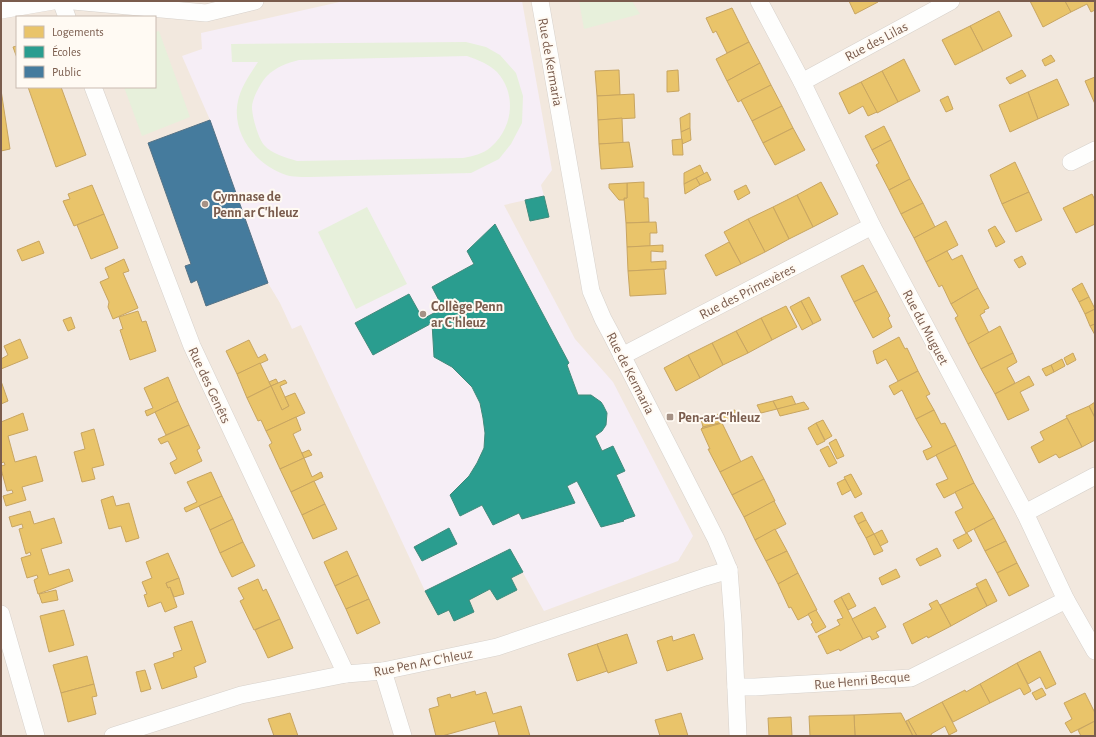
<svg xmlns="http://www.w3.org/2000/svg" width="1096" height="737" viewBox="0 0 1096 737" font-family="'Alegreya Sans',sans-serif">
  <rect width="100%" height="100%" fill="#f9f5f0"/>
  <path fill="#f2e8de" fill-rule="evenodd" d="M 1,1 L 1095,1 L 1095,736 L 1,736 ZM 17,17 L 155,17 L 155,87 L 17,87 Z"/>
  <path fill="#f6eef6" d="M 344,1 L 522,1 L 552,170 L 541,185 L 544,196 L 504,205 L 575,339 L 613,382 L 693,536 L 678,561 L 544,611 L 510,549 L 425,591 L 301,325 L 292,329 L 280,303 L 268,283 L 210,120 L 182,56 L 202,49 L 201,33 Z"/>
  <g fill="#e7f0db" fill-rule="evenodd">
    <path d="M 579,1 L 632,1 L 640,14 L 584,29 Z"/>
    <path d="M 159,31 L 190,117 L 142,136 L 124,87 L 155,87 L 155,32 Z"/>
    <path d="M 466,42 L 486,47 L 500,55 L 516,73 L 523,96 L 522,123 L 511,144 L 499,159 L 471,173 L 310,177 C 303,177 293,177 286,175 C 254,164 229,131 239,97 C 243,84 251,73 258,62 L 232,62 L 231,44 ZM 467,56 C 478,60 489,64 497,72 C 517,94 513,128 491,147 C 483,154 473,156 463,158 L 297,161 C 287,158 272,154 264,145 C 258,138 252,116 252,107 C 252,99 261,82 267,76 C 276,67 287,63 299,60 Z"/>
    <path d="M 367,207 L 407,284 L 356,309 L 318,232 Z"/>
  </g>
  <g fill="#e9c46a" stroke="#c8a561">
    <path d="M 849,1 L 878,1 L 878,2 L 855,14 Z"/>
    <path d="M 1030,1 L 1065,1 L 1071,12 L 1043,27 Z"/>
    <path d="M 1065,1 L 1095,1 L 1095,10 L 1091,12 L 1087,4 L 1071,12 Z"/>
    <path d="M 732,8 L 749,42 L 727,53 L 716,31 L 713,33 L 706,18 Z"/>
    <path d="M 999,11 L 1012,36 L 983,51 L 970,26 Z"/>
    <path d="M 970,26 L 983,51 L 955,65 L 942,40 Z"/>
    <path d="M 749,42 L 760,63 L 727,81 L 716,59 Z"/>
    <path d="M 17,46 L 17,58 L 13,47 Z"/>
    <path d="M 1051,55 L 1055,61 L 1045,66 L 1042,60 Z"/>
    <path d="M 904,59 L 920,91 L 898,102 L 882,71 Z"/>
    <path d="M 760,63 L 771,85 L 738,102 L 727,81 Z"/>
    <path d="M 619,70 L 620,95 L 597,96 L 595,71 Z"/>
    <path d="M 678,70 L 679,91 L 667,92 L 667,71 Z"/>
    <path d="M 1022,70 L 1026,76 L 1010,84 L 1006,78 Z"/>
    <path d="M 882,71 L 898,102 L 877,113 L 861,82 Z"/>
    <path d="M 1095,77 L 1095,104 L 1085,81 Z"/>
    <path d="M 1057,79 L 1069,105 L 1038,119 L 1028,92 Z"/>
    <path d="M 861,82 L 877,112 L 868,116 L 863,106 L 849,114 L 839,93 Z"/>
    <path d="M 771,85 L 782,106 L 752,121 L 741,100 Z"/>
    <path d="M 28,87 L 61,87 L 86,155 L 56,167 Z"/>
    <path d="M 1,90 L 10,149 L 1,151 Z"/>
    <path d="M 1028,92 L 1038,119 L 1010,132 L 999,105 Z"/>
    <path d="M 634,94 L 635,118 L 598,120 L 597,96 Z"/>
    <path d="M 948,96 L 953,109 L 946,112 L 940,100 Z"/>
    <path d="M 782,106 L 793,128 L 763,143 L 752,121 Z"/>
    <path d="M 690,113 L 690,128 L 681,132 L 680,118 Z"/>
    <path d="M 622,118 L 623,143 L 599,144 L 598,120 Z"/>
    <path d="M 884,126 L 891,140 L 872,150 L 865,136 Z"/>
    <path d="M 690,128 L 691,140 L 682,144 L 681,132 Z"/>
    <path d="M 793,128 L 805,150 L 775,165 L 763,143 Z"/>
    <path d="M 682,139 L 683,155 L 673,155 L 672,140 Z"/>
    <path d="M 891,140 L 910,179 L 889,190 L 876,165 L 879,163 L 872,150 Z"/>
    <path d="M 629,142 L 633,167 L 601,169 L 599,144 Z"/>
    <path d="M 1015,162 L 1029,192 L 1002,204 L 990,175 Z"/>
    <path d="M 700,165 L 704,174 L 684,184 L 684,173 Z"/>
    <path d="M 707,172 L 711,180 L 700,185 L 696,178 Z"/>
    <path d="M 696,178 L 700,185 L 685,194 L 684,184 Z"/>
    <path d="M 910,179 L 923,203 L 901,214 L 889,190 Z"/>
    <path d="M 644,182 L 644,198 L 648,198 L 649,222 L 626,223 L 624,198 L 627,198 L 627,183 Z"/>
    <path d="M 821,182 L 838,214 L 813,227 L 797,195 Z"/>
    <path d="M 627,183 L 627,198 L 624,198 L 624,200 L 619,200 L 609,188 L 609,184 Z"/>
    <path d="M 92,185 L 104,214 L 74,226 L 63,201 L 70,199 L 68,194 Z"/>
    <path d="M 746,185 L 750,193 L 738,200 L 734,191 Z"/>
    <path d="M 1029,192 L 1042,220 L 1016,232 L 1002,204 Z"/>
    <path d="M 1092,194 L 1095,200 L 1095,224 L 1076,233 L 1063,208 Z"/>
    <path d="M 797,195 L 813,227 L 789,239 L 773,207 Z"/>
    <path d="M 923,203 L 935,227 L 914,238 L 901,214 Z"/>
    <path d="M 773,207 L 789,239 L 765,252 L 748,219 Z"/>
    <path d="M 104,214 L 118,248 L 91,259 L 77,225 Z"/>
    <path d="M 748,219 L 765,252 L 741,264 L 724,232 Z"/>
    <path d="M 946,221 L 958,245 L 926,262 L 914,238 Z"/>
    <path d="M 656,222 L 657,233 L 650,233 L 650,246 L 627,247 L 626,223 Z"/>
    <path d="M 995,226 L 1005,242 L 996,247 L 988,230 Z"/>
    <path d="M 39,241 L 44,253 L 22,261 L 17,250 Z"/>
    <path d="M 729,242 L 741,264 L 716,276 L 705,255 Z"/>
    <path d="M 663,245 L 663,252 L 651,251 L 651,262 L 666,261 L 666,269 L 628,271 L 627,247 Z"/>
    <path d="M 947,251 L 952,260 L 962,255 L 978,288 L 951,304 L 942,285 L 939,287 L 926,262 Z"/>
    <path d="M 1022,256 L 1026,264 L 1019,268 L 1014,260 Z"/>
    <path d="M 124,259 L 129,271 L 123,273 L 138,308 L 113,319 L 108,307 L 109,302 L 100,282 L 109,278 L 105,268 Z"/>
    <path d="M 863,265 L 877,291 L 854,302 L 841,276 Z"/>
    <path d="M 664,269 L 666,294 L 630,296 L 628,271 Z"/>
    <path d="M 1082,283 L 1089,297 L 1079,302 L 1072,289 Z"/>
    <path d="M 978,288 L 989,308 L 984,310 L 985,312 L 980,315 L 989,333 L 968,344 L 955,318 L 958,316 L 951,304 Z"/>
    <path d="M 877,291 L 890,316 L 888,318 L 892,327 L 873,338 L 854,302 Z"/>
    <path d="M 809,297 L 821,320 L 813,324 L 801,301 Z"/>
    <path d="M 1089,297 L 1095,309 L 1085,314 L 1079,302 Z"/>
    <path d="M 801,301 L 813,324 L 802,330 L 790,307 Z"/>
    <path d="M 786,306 L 797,327 L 772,340 L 761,318 Z"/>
    <path d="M 1095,309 L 1095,324 L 1090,326 L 1085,314 Z"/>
    <path d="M 138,311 L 142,322 L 146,321 L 156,351 L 130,360 L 120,330 L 123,329 L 119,317 Z"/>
    <path d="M 71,317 L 75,328 L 68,331 L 63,320 Z"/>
    <path d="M 761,318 L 772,340 L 748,353 L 736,331 Z"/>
    <path d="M 1095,324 L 1095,335 L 1090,326 Z"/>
    <path d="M 1000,326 L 1013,353 L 981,369 L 968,344 Z"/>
    <path d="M 736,331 L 748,353 L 723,365 L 712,343 Z"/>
    <path d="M 899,337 L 905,349 L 907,348 L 918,371 L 898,381 L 886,359 L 877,364 L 873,351 Z"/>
    <path d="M 20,339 L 28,358 L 1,369 L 1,359 L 8,355 L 4,346 Z"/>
    <path d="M 249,340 L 258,358 L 265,354 L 268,360 L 237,374 L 226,351 Z"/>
    <path d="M 712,343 L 723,365 L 700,378 L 688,355 Z"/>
    <path d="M 1013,353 L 1017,362 L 1007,368 L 1015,383 L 995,394 L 981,369 Z"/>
    <path d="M 1073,353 L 1076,360 L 1067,365 L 1064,358 Z"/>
    <path d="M 688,355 L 700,378 L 676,391 L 664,368 Z"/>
    <path d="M 1062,359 L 1065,366 L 1054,372 L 1051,365 Z"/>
    <path d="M 260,363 L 271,386 L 247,398 L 237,374 Z"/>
    <path d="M 1051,365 L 1054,372 L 1046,376 L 1042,369 Z"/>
    <path d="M 918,371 L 930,394 L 926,396 L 934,410 L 916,419 L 902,390 L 894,395 L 889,386 Z"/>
    <path d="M 1029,376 L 1034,385 L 1020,392 L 1029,410 L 1008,420 L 995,394 Z"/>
    <path d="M 168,377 L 178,401 L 147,416 L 145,411 L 153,408 L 144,388 Z"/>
    <path d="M 276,379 L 278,383 L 271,386 L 269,382 Z"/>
    <path d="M 285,380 L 287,383 L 280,386 L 289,406 L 282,410 L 271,386 Z"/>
    <path d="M 1,381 L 8,401 L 1,404 Z"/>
    <path d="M 271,386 L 282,410 L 289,406 L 285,397 L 295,393 L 305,413 L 266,431 L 261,420 L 258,421 L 247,398 Z"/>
    <path d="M 792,396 L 796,405 L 777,409 L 773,401 Z"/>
    <path d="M 178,401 L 189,425 L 166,435 L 155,412 Z"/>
    <path d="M 773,401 L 777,409 L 761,413 L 757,405 Z"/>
    <path d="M 804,402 L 809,409 L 780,416 L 777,409 Z"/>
    <path d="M 1095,402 L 1095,418 L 1089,406 Z"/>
    <path d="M 1089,406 L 1095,418 L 1095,440 L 1082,447 L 1066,416 Z"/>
    <path d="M 735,410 L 736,419 L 723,422 L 719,414 Z"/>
    <path d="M 934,410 L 941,424 L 945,423 L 956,445 L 927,460 L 923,451 L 932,447 L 916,419 Z"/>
    <path d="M 23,413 L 28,430 L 8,436 L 15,462 L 36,456 L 43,481 L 22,487 L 26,500 L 6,506 L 3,496 L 13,493 L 12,490 L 7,491 L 1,469 L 1,466 L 5,465 L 4,462 L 1,463 L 1,422 Z"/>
    <path d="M 719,414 L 723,422 L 703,427 L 701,419 Z"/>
    <path d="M 296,417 L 301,430 L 293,434 L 304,458 L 280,469 L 269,445 L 272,443 L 266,431 Z"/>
    <path d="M 1067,418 L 1082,447 L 1059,458 L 1056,454 L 1039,463 L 1031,447 L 1044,440 L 1040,432 Z"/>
    <path d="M 823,420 L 832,436 L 825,440 L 816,423 Z"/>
    <path d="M 723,422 L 722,423 L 701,429 L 703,427 Z"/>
    <path d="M 722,423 L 741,462 L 720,472 L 708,449 L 710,449 L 701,429 Z"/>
    <path d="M 816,423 L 825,441 L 817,445 L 808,428 Z"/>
    <path d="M 189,425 L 200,448 L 197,450 L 202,461 L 175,474 L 170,463 L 177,459 L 168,441 L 161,444 L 158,439 Z"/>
    <path d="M 94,429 L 104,465 L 92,468 L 95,479 L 82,482 L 74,452 L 85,449 L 81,433 Z"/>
    <path d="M 836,439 L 844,456 L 837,459 L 829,443 Z"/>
    <path d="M 956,445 L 974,483 L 944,498 L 936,484 L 948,479 L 936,455 Z"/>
    <path d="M 828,446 L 837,463 L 829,467 L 820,450 Z"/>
    <path d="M 309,450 L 312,455 L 304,458 L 302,453 Z"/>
    <path d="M 752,456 L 764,479 L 732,495 L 720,472 Z"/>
    <path d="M 304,458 L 312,477 L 321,472 L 323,477 L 291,492 L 280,469 Z"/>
    <path d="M 211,472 L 222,496 L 186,512 L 184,508 L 197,502 L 187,482 Z"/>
    <path d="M 851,474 L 862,494 L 855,498 L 844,477 Z"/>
    <path d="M 764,479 L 775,501 L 744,517 L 732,495 Z"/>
    <path d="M 845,479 L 851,490 L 842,495 L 837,483 Z"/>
    <path d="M 314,481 L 325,504 L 302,515 L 291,492 Z"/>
    <path d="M 974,483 L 994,518 L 966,533 L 955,512 L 963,508 L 955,492 Z"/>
    <path d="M 113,496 L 116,506 L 129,503 L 139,538 L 126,542 L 121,526 L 109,529 L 101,500 Z"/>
    <path d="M 222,496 L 233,519 L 210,530 L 199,506 Z"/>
    <path d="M 774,501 L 786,524 L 755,540 L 744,517 Z"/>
    <path d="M 325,504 L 337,529 L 313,539 L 302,515 Z"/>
    <path d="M 30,511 L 34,524 L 54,518 L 62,543 L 41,549 L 49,575 L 69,569 L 73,581 L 38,594 L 34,580 L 38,578 L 37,575 L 27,578 L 21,558 L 31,555 L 30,552 L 26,554 L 19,529 L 23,528 L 22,524 L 12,527 L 9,517 Z"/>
    <path d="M 862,512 L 866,520 L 858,524 L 854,516 Z"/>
    <path d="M 994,518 L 1006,541 L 985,551 L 974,529 Z"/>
    <path d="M 233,519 L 243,542 L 220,553 L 210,530 Z"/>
    <path d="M 866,520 L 874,534 L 866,538 L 858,524 Z"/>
    <path d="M 775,529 L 787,551 L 766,561 L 755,540 Z"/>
    <path d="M 882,530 L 888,542 L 880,546 L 874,534 Z"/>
    <path d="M 967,533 L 972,541 L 958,549 L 953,540 Z"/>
    <path d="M 874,534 L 883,551 L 874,555 L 866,538 Z"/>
    <path d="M 1006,541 L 1017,563 L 997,573 L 985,551 Z"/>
    <path d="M 243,542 L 255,566 L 232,577 L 220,553 Z"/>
    <path d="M 937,548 L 941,556 L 920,566 L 916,559 Z"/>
    <path d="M 347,551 L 358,575 L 335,586 L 324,562 Z"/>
    <path d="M 787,551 L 798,573 L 778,584 L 766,561 Z"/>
    <path d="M 168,553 L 179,578 L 166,583 L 168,588 L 170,587 L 177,607 L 165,612 L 161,602 L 148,607 L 144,595 L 147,594 L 142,582 L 152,578 L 146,562 Z"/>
    <path d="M 1017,563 L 1029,586 L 1009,596 L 997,573 Z"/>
    <path d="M 896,569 L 900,577 L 882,585 L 879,578 Z"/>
    <path d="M 798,573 L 817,610 L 798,620 L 791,607 L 789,608 L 778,584 Z"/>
    <path d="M 358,575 L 369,599 L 346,609 L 335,586 Z"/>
    <path d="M 179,578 L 184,594 L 174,597 L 170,587 L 168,588 L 166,583 Z"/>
    <path d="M 258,579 L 263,591 L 266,589 L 280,619 L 254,630 L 240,601 L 244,599 L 238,588 Z"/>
    <path d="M 986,579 L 997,601 L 987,606 L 976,584 Z"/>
    <path d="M 977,587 L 987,606 L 951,626 L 940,605 Z"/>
    <path d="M 56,590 L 58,600 L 42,603 L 39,594 Z"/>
    <path d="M 849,593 L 856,606 L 848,610 L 841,597 Z"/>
    <path d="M 841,597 L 863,639 L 840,651 L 839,649 L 827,654 L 818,636 L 840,625 L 837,620 L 843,618 L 834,601 Z"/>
    <path d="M 369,599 L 380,623 L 357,634 L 346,609 Z"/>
    <path d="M 937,600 L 951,626 L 928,638 L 927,636 L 912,644 L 903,624 L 932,609 L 929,604 Z"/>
    <path d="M 875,607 L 886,627 L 876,632 L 879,637 L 872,640 L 870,636 L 863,639 L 852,619 Z"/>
    <path d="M 64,610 L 74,645 L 49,652 L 40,616 Z"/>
    <path d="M 816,610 L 826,627 L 816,633 L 811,624 L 813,623 L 808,614 Z"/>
    <path d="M 280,619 L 293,648 L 268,658 L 255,630 Z"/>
    <path d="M 192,621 L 206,662 L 194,667 L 197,677 L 162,689 L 154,664 L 174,657 L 173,653 L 182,650 L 174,627 Z"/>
    <path d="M 627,634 L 637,663 L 608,673 L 597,644 Z"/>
    <path d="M 694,634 L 703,659 L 667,671 L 657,641 L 672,636 L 673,641 Z"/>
    <path d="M 597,644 L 607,671 L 577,681 L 568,654 Z"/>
    <path d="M 1040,651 L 1056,684 L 1046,689 L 1040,677 L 1028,684 L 1017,663 Z"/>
    <path d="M 87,656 L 94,684 L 61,693 L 53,665 Z"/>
    <path d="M 1017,663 L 1031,691 L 1024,695 L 1020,688 L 990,703 L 980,684 Z"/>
    <path d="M 145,670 L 151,689 L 141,692 L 136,672 Z"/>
    <path d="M 94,684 L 97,696 L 92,697 L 96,714 L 68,722 L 61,693 Z"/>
    <path d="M 980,684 L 990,703 L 953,722 L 942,702 L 965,690 L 966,692 Z"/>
    <path d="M 1042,688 L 1046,695 L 1036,700 L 1032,693 Z"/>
    <path d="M 475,691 L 476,695 L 486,692 L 493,714 L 521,706 L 530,736 L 495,736 L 499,735 L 495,721 L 442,736 L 436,736 L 429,709 L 439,706 L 437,698 L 450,694 L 451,698 Z"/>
    <path d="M 1085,693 L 1095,713 L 1095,721 L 1071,733 L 1065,723 L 1072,719 L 1064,703 Z"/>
    <path d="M 942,702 L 957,731 L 949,735 L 945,726 L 931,734 L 932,736 L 917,736 L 908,720 Z"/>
    <path d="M 290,713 L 298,736 L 274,736 L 268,719 Z"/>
    <path d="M 681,713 L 688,736 L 660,736 L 655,720 Z"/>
    <path d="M 901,713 L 913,736 L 855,736 L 854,715 Z"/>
    <path d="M 854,715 L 855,736 L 810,736 L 809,716 Z"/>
    <path d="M 791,717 L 792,736 L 769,736 L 768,718 Z"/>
    <path d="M 908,720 L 917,736 L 913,736 L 906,721 Z"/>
    <path d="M 1095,721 L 1095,736 L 1081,736 L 1078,730 Z"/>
  </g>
  <g fill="#2a9d8f" stroke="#428a7b">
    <path d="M 544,196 L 549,217 L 530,221 L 525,200 Z"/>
    <path d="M 495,224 L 569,363 L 567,365 L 578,395 L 591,395 L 601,402 L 603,405 L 607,413 L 606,425 L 602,431 L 595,436 L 602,451 L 613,446 L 625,471 L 616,475 L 635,516 L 623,520 L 624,521 L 601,527 L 577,481 L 567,486 L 575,503 L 522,519 L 519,513 L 493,525 L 482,505 L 460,516 L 450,495 L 469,476 L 477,463 L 484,448 L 485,433 L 483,418 L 480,403 L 472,387 L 452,367 L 434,357 L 432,323 L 373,355 L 355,323 L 409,294 L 423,319 L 443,308 L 432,287 L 474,264 L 467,251 Z"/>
    <path d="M 449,528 L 457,544 L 422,561 L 414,547 Z"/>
    <path d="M 510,549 L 523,572 L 511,578 L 517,590 L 497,600 L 490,589 L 469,600 L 474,612 L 454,621 L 449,610 L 438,615 L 425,591 Z"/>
  </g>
  <path fill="#457b9d" stroke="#557285" d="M 210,120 L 268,283 L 206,306 L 197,280 L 191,283 L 185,266 L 191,264 L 148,143 Z"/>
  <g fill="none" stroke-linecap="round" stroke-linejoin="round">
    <g stroke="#d7d1cb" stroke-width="18">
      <g id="minor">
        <path d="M 61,1 L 67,17"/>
        <path d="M 73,1 L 206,13 L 255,1"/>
        <path d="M 540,1 L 591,291 L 603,319 L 610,332 L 716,539 L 729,570 L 733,622 L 738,736"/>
        <path d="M 759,1 L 802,82 L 872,226 L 1025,513 L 1066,600 L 1095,651"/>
        <path d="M 1,10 L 53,1"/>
        <path d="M 802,82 L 951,1"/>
        <path d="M 93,87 L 192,346 L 346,674"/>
        <path d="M 1071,162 L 1095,150"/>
        <path d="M 622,356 L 872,226"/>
        <path d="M 1025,513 L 1095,476"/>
        <path d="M 1,614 L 36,736"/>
        <path d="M 383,671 L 403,736"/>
        <path d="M 736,687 L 755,687 L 911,678 L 1066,600"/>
        <path d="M 113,736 L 241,695 L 346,674 L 383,671 L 497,647 L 705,577 L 729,570"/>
      </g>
    </g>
    <use href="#minor" stroke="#fefefd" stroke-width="17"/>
  </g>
  <g fill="#a69286" stroke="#fffaf3" stroke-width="1.5">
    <circle cx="205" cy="204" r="4"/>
    <circle cx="423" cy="314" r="4"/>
    <rect x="666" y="413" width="8" height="8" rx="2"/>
  </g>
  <g text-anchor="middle" stroke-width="4" stroke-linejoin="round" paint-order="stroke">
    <g font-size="14" fill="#7a5c4d" stroke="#fffaf3">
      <text transform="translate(876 41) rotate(-28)" y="5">Rue des Lilas</text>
      <text transform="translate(551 62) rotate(80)" y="5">Rue de Kermaria</text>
      <text transform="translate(747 291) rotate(-27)" y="5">Rue des Primevères</text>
      <text transform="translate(926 327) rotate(62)" y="5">Rue du Muguet</text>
      <text transform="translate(631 373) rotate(63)" y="5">Rue de Kermaria</text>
      <text transform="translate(210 385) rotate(65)" y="5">Rue des Genêts</text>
      <text transform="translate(423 662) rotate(-11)" y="5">Rue Pen Ar C'hleuz</text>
      <text transform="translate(862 680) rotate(-5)" y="5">Rue Henri Becque</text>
    </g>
    <g font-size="14" font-weight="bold" fill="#7a5c4d" stroke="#fffaf3" text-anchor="start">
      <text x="213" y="201">Gymnase de<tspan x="213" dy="16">Penn ar C'hleuz</tspan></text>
      <text x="431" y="311">Collège Penn<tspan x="431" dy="16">ar C'hleuz</tspan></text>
      <text x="678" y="422">Pen-ar-C'hleuz</text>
    </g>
  </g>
  <rect width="1096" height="737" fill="none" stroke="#7a5c4d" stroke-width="4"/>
  <rect x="16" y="16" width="140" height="72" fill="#fffaf3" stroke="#cabbb1"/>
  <rect x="24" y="26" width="20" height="12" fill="#e9c46a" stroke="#cabbb1"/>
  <text x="52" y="36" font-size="12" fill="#7a5c4d">Logements</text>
  <rect x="24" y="46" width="20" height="12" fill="#2a9d8f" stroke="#cabbb1"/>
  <text x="52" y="56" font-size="12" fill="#7a5c4d">Écoles</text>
  <rect x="24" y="66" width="20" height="12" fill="#457b9d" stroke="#cabbb1"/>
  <text x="52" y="76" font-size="12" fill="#7a5c4d">Public</text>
</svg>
